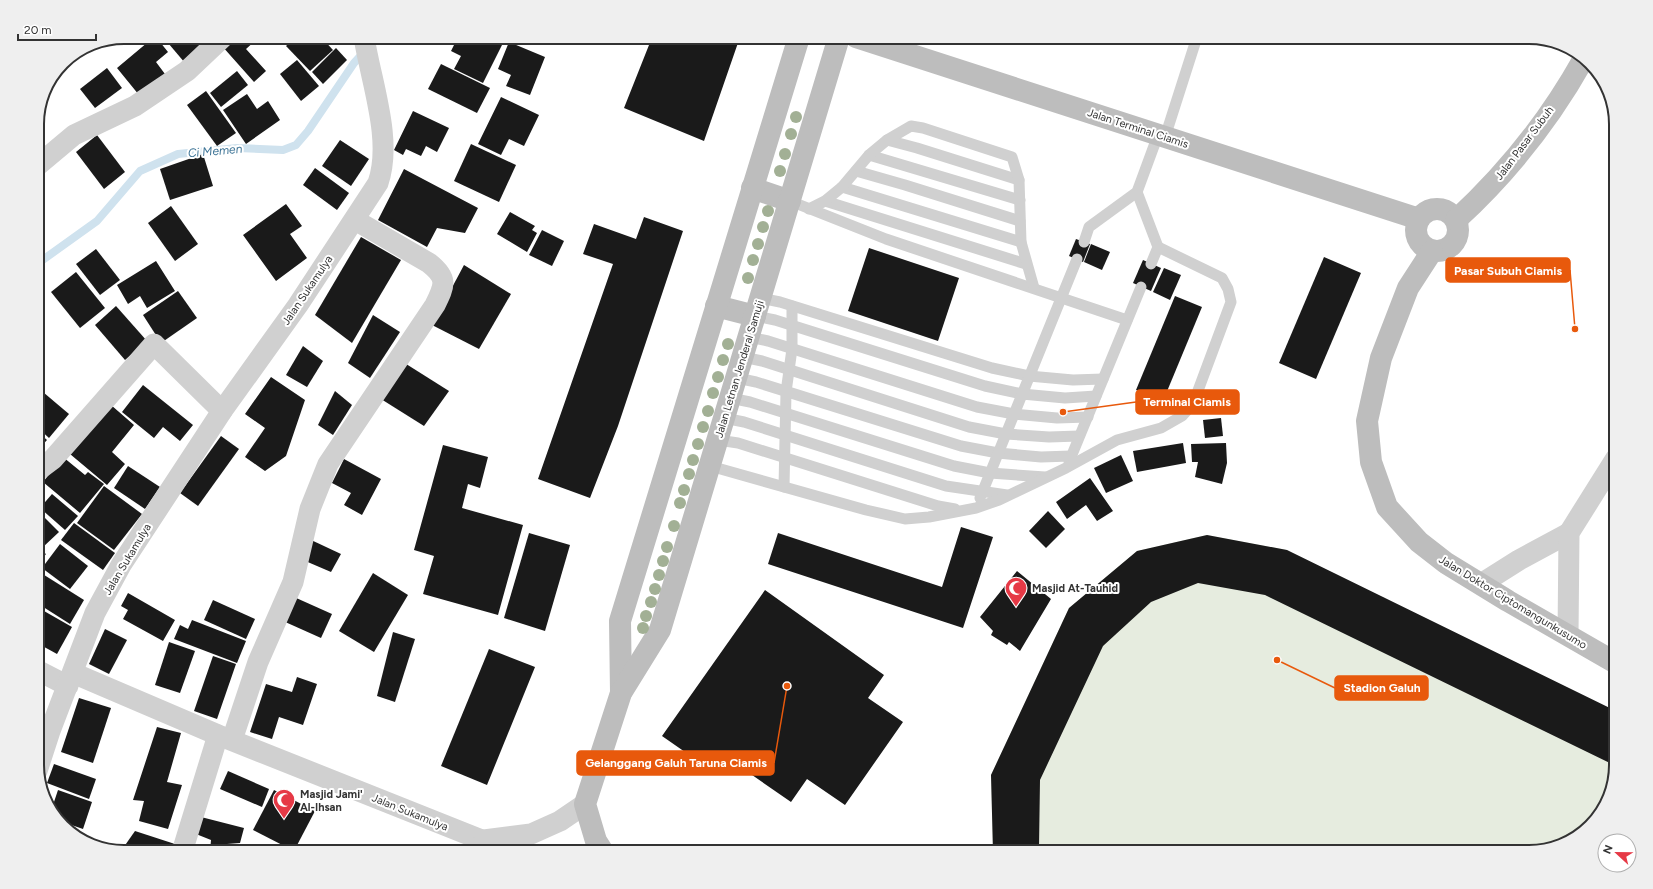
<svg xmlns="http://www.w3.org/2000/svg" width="1653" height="889" viewBox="0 0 1653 889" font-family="Figtree,sans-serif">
  <rect width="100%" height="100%" fill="#fff"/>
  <path fill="#e6ecdf" d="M 1207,535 L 1287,550 L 1616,765 L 1607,804 L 1573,840 L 1529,852 L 993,852 L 991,775 L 1069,608 L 1137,551 Z"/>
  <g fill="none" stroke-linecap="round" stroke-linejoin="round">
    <path stroke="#cfe2ee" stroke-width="8" d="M 37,264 L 97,221 L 140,171 L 178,154 L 237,148 L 283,150 L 296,145 L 308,131 L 354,63 L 378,37"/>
  </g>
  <g fill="#1a1a1a">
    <path d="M 154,37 L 156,37 L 168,52 L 156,62 L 165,74 L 139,95 L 117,68 Z"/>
    <path d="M 163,37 L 211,37 L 185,63 Z"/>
    <path d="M 232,37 L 254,37 L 256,40 L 246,49 L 266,71 L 254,82 L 222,46 Z"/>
    <path d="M 296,37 L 321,37 L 333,50 L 310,71 L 286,46 Z"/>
    <path d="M 451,37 L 495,37 L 504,41 L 483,83 L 454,69 L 461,56 L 451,51 L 454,45 L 448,42 Z"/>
    <path d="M 553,37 L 567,37 L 564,42 Z"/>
    <path d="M 631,37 L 740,37 L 704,141 L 624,108 L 649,45 Z"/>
    <path d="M 509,42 L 545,57 L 530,95 L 506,86 L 511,75 L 498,69 Z"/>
    <path d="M 336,48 L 347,60 L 323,84 L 312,72 Z"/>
    <path d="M 297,60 L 319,86 L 301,101 L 280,74 Z"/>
    <path d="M 441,64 L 490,88 L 477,113 L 428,89 Z"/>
    <path d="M 107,68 L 122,88 L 95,108 L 80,89 Z"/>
    <path d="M 237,71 L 248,85 L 221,107 L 210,93 Z"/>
    <path d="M 206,91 L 236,133 L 217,146 L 187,105 Z"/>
    <path d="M 247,94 L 257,109 L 268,101 L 280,120 L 246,144 L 223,110 Z"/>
    <path d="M 501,97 L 539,115 L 524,146 L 509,139 L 501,155 L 478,144 Z"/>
    <path d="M 413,111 L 449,128 L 437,152 L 426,146 L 421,156 L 406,149 L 403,155 L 394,150 Z"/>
    <path d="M 97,135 L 125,172 L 104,189 L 76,152 Z"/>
    <path d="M 340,140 L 369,159 L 351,186 L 322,166 Z"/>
    <path d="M 471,144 L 516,165 L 499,202 L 454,181 Z"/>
    <path d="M 203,154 L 213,186 L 170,200 L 160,169 Z"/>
    <path d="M 315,168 L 349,193 L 337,210 L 303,185 Z"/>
    <path d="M 404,169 L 478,208 L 465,233 L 437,228 L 427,247 L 378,220 Z"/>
    <path d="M 286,204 L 302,226 L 290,234 L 307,258 L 276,281 L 243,235 Z"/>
    <path d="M 171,206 L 198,244 L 175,261 L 148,223 Z"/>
    <path d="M 510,212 L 535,226 L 532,230 L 537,233 L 527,252 L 497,234 Z"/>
    <path d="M 644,217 L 683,231 L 618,426 L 590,498 L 538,479 L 613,264 L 583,254 L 594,224 L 636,239 Z"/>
    <path d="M 542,230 L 564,241 L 552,266 L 529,255 Z"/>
    <path d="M 361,237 L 401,260 L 352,343 L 315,315 Z"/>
    <path d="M 1076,239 L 1090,244 L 1083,262 L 1069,256 Z"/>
    <path d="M 1091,244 L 1110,252 L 1102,270 L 1084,262 Z"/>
    <path d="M 869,248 L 959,278 L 938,341 L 848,311 Z"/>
    <path d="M 96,249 L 120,280 L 100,295 L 76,264 Z"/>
    <path d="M 1324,257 L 1361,273 L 1316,379 L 1279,363 Z"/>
    <path d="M 1143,260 L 1161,268 L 1151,291 L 1133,283 Z"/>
    <path d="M 156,261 L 175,291 L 147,308 L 140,296 L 128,304 L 117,285 Z"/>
    <path d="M 464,265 L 511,294 L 479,349 L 432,325 Z"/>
    <path d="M 1164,268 L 1181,275 L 1170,300 L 1153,292 Z"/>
    <path d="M 76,272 L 105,308 L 80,328 L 51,292 Z"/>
    <path d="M 178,291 L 197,318 L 161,343 L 143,315 Z"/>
    <path d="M 1175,296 L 1202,307 L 1163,401 L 1136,390 Z"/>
    <path d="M 116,306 L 147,341 L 125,360 L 95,325 Z"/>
    <path d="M 373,315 L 400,332 L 370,378 L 348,363 Z"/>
    <path d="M 303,346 L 323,361 L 307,387 L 286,375 Z"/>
    <path d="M 403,362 L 449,391 L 424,426 L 381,399 Z"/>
    <path d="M 271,377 L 305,400 L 286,456 L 265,471 L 245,457 L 265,428 L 245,414 Z"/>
    <path d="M 143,385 L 193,425 L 180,441 L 163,427 L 154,438 L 122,412 Z"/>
    <path d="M 37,387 L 69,414 L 49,438 L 37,427 Z"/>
    <path d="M 335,391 L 352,405 L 333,435 L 318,425 Z"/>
    <path d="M 111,405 L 134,425 L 112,452 L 125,464 L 107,485 L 70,454 Z"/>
    <path d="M 1221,418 L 1223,436 L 1205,438 L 1203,420 Z"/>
    <path d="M 37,431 L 47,440 L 37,451 Z"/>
    <path d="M 221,436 L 239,449 L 198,506 L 180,493 Z"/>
    <path d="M 1183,443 L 1186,463 L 1137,472 L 1133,451 Z"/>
    <path d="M 1226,443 L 1227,463 L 1222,484 L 1195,477 L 1198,462 L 1192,462 L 1191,444 Z"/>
    <path d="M 443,445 L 488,457 L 480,488 L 468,484 L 462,508 L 523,525 L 498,615 L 423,594 L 434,556 L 414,550 Z"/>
    <path d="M 1121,455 L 1133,481 L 1106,493 L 1094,468 Z"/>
    <path d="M 63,457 L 85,475 L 88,472 L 104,484 L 80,513 L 43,482 Z"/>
    <path d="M 344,459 L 381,479 L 362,515 L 344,505 L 351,493 L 332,483 Z"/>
    <path d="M 128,466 L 160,487 L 145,509 L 114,488 Z"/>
    <path d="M 1090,478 L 1113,511 L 1097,521 L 1086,505 L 1067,519 L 1056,502 Z"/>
    <path d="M 104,486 L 142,514 L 114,550 L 77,523 Z"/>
    <path d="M 52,494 L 78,516 L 65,530 L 40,508 Z"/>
    <path d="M 37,510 L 59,532 L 42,548 L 37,543 Z"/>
    <path d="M 1048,511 L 1065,529 L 1046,548 L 1029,531 Z"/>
    <path d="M 74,523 L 115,553 L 103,570 L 61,540 Z"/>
    <path d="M 961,527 L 993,537 L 963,628 L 768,564 L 778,533 L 942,587 Z"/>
    <path d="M 529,533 L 570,545 L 545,631 L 504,618 Z"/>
    <path d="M 1207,535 L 1287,550 L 1616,711 L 1616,766 L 1265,595 L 1198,583 L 1151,602 L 1103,646 L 1040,780 L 1039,847 L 1041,852 L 993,852 L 991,775 L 1069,608 L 1137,551 Z"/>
    <path d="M 309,539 L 341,554 L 331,572 L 303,560 Z"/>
    <path d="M 60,544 L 88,566 L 70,589 L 42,568 Z"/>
    <path d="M 37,548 L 46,554 L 37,566 Z"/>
    <path d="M 1017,571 L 1051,599 L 1020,651 L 1009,642 L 1007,645 L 991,635 L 993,631 L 980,617 Z"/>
    <path d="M 41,573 L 84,600 L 70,624 L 37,603 L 37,579 Z"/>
    <path d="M 373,573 L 408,595 L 374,652 L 339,631 Z"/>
    <path d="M 765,590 L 884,675 L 868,698 L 903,722 L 845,805 L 807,779 L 791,802 L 729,759 L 718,775 L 662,736 Z"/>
    <path d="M 128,593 L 175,620 L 163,641 L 123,619 L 128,610 L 121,606 Z"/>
    <path d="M 294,597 L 332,614 L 321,638 L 283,621 Z"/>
    <path d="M 213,600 L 255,619 L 246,639 L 204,620 Z"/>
    <path d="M 37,607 L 72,627 L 57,654 L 37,643 Z"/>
    <path d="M 192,620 L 246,641 L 237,663 L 174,639 L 180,625 L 188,629 Z"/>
    <path d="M 105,629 L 127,640 L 109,674 L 89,664 Z"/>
    <path d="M 393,632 L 415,639 L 395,702 L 377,696 Z"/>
    <path d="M 169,642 L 195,651 L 180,693 L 155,685 Z"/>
    <path d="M 489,649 L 535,667 L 487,785 L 441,766 Z"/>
    <path d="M 213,656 L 236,664 L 217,719 L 194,711 Z"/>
    <path d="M 297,677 L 317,684 L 303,725 L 279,717 L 272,739 L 250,732 L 266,684 L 292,692 Z"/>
    <path d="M 79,698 L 111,708 L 93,763 L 61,752 Z"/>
    <path d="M 157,727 L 181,733 L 167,782 L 182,785 L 168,829 L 139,821 L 144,801 L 133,800 Z"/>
    <path d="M 54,764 L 96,779 L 89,799 L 47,783 Z"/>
    <path d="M 228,771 L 269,789 L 262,807 L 220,789 Z"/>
    <path d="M 58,790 L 92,802 L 83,829 L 60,821 L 52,813 L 51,811 Z"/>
    <path d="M 274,790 L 315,811 L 294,851 L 253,830 Z"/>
    <path d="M 201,817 L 244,828 L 240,843 L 227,844 L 226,852 L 210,852 L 211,840 L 196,834 Z"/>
    <path d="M 135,831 L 178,845 L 176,852 L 121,851 Z"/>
    <path d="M 373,844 L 384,852 L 368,852 Z"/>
    <path d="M 417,844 L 428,852 L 412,852 Z"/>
  </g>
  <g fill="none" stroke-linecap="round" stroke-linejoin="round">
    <g stroke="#d0d0d0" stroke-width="11">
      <path d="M 1165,137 L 1197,37"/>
      <path d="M 887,140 L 917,148 L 1019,180"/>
      <path d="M 869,155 L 1020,200"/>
      <path d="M 856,171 L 905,185 L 1020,221"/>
      <path d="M 842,187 L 1021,242"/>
      <path d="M 1137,192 L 1158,247 L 1151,264"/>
      <path d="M 790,201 L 886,239 L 1127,320"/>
      <path d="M 825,201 L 1026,264"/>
      <path d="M 809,209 L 825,201 L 842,187 L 869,155 L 887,140 L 911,126 L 923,128 L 1012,157 L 1019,180 L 1021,242 L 1034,288"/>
      <path d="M 1084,242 L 1089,227 L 1137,192 L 1158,135"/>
      <path d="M 760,298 L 780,302 L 992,368 L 1029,376 L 1073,380 L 1103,379"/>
      <path d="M 755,316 L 775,320 L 985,386 L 1022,394 L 1065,398 L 1096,396"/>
      <path d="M 749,337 L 768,341 L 977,407 L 1014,414 L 1057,418 L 1088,417"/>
      <path d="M 743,357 L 762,361 L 969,427 L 1006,434 L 1049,437 L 1079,436"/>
      <path d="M 737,378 L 756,382 L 961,446 L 998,453 L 1041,457 L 1071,456"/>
      <path d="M 730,398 L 750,402 L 954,466 L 990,473 L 1045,477"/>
      <path d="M 724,418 L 744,422 L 946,486 L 1007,495"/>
      <path d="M 718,440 L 738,443 L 938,506 L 955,509"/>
      <path d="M 1069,462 L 1141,287"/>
      <path d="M 710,466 L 866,510 L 905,519 L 929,517 L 976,508 L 999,500 L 1066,468 L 1117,440 L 1161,428 L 1182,416 L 1193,404 L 1231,302 L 1228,289 L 1222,278 L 1158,247"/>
      <path d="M 784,487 L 786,392 L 792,349 L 792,306"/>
      <path d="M 980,498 L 1077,259"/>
    </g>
    <g stroke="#d0d0d0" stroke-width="21">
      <path d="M 37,166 L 74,135 L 135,106 L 187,71 L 223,37"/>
      <path d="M 37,471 L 53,459 L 154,344 L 222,411"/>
      <path d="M 1481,584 L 1519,560 L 1569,533"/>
      <path d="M 1568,635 L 1569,533 L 1616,458"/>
      <path d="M 37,670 L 68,686"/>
      <path d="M 73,673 L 218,735 L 512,852"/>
      <path d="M 232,740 L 258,662 L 293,582 L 310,509 L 328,464 L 435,305 C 445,285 448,278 429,263 L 355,220"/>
      <path d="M 37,771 L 50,731 L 95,613 L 121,565 L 222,411 L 298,305 L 378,183 C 393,140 371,82 364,37"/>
      <path d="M 484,840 L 531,834 L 560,821 L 585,804"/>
      <path d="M 182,852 L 218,735"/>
    </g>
    <g stroke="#bdbdbd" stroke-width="22">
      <path d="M 856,37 L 1419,219"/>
      <path d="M 752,188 L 790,201"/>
      <circle cx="1437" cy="230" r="21"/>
      <path d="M 1456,220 C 1506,174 1550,119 1583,60"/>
      <path d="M 1432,251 L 1408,288 L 1381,358 L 1367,421 L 1371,462 L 1387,507 L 1419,542 L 1446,563 L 1508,601 L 1616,663"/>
      <path d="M 716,306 L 755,316"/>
      <path d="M 621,693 L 620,621 L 799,37"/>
      <path d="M 603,852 L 596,841 L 585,804 L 621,693 L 660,630 L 839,37"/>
    </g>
  </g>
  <g fill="#a2b095">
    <circle cx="796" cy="117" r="6"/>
    <circle cx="791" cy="134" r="6"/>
    <circle cx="785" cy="154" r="6"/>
    <circle cx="780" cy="171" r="6"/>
    <circle cx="768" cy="211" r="6"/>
    <circle cx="763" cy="227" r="6"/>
    <circle cx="758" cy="244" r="6"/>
    <circle cx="753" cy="260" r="6"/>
    <circle cx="748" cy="278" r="6"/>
    <circle cx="728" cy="344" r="6"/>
    <circle cx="723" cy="360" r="6"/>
    <circle cx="718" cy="377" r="6"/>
    <circle cx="713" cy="393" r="6"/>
    <circle cx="708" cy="411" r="6"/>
    <circle cx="703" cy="427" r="6"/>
    <circle cx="698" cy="444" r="6"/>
    <circle cx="693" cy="460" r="6"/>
    <circle cx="689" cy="474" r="6"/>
    <circle cx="684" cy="490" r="6"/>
    <circle cx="680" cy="503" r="6"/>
    <circle cx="674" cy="526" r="6"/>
    <circle cx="667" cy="547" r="6"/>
    <circle cx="663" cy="561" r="6"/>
    <circle cx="659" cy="575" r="6"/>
    <circle cx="655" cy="589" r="6"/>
    <circle cx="651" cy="602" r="6"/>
    <circle cx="646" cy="616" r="6"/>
    <circle cx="643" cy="628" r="6"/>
  </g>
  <defs>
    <g id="mosque-pin" transform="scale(1.15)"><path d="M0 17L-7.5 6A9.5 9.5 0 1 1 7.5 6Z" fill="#e63946" stroke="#fff"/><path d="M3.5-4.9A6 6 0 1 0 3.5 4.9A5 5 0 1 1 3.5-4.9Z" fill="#fff"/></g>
  </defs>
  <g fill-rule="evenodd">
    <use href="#mosque-pin" x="1016" y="588"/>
    <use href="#mosque-pin" x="284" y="800"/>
  </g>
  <g text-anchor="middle" stroke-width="4" stroke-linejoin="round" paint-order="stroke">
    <g font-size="11" fill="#333" stroke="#fff">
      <text transform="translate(1138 128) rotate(18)" y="4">Jalan Terminal Ciamis</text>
      <text transform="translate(1524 143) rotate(-53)" y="4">Jalan Pasar Subuh</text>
      <text transform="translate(307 290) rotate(-56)" y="4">Jalan Sukamulya</text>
      <text transform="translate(739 369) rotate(-73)" y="4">Jalan Letnan Jenderal Samuji</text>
      <text transform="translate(127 559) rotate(-59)" y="4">Jalan Sukamulya</text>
      <text transform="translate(1513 602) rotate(31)" y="4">Jalan Doktor Ciptomangunkusumo</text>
      <text transform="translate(410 812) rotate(22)" y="4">Jalan Sukamulya</text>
    </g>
    <g font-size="11" font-weight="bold" fill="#333" stroke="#fff" text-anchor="start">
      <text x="1032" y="592">Masjid At-Tauhid</text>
      <text x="300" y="798">Masjid Jami'<tspan x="300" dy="13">Al-Ihsan</tspan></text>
    </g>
    <g font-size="12" font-style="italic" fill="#3f7597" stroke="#fff">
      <text transform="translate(215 151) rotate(-5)" y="4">Ci Memen</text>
    </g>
  </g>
  <path d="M0 0H1653V889H0ZM124 44H1529A80 80 0 0 1 1609 124V765A80 80 0 0 1 1529 845H124A80 80 0 0 1 44 765V124A80 80 0 0 1 124 44Z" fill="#efefef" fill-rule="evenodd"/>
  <path fill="none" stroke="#333" stroke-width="2" d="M124 44H1529A80 80 0 0 1 1609 124V765A80 80 0 0 1 1529 845H124A80 80 0 0 1 44 765V124A80 80 0 0 1 124 44Z"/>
  <path fill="none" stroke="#e8590c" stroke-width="1.5" d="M1575 329L1570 270M1063 412L1136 402M1277 660L1335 688M787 686L774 763"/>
  <g fill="#e8590c" stroke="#fff" stroke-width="1.5">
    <circle cx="1575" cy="329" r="4"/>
    <circle cx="1063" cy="412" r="4"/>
    <circle cx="1277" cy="660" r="4"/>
    <circle cx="787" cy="686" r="4"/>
  </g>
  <g fill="#e8590c" stroke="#e8590c" stroke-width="1.5">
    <rect x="1446" y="258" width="124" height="24" rx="4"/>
    <rect x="1136" y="390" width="103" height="24" rx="4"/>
    <rect x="1335" y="676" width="93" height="24" rx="4"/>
    <rect x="577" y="751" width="197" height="24" rx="4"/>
  </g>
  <g font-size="12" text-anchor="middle" font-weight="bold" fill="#fff">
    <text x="1508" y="275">Pasar Subuh Ciamis</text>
    <text x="1187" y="406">Terminal Ciamis</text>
    <text x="1382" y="692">Stadion Galuh</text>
    <text x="676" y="767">Gelanggang Galuh Taruna Ciamis</text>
  </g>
  <g transform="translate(1617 853) rotate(292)"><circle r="19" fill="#ffffff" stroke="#adadad"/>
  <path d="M0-3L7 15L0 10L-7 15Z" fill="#e63946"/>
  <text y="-6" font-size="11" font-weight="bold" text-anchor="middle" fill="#333333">N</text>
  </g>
  <path d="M18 34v6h78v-6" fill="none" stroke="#333333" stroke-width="2"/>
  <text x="24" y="34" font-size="12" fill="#333333" stroke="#ffffff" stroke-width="3" paint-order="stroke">20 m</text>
</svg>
